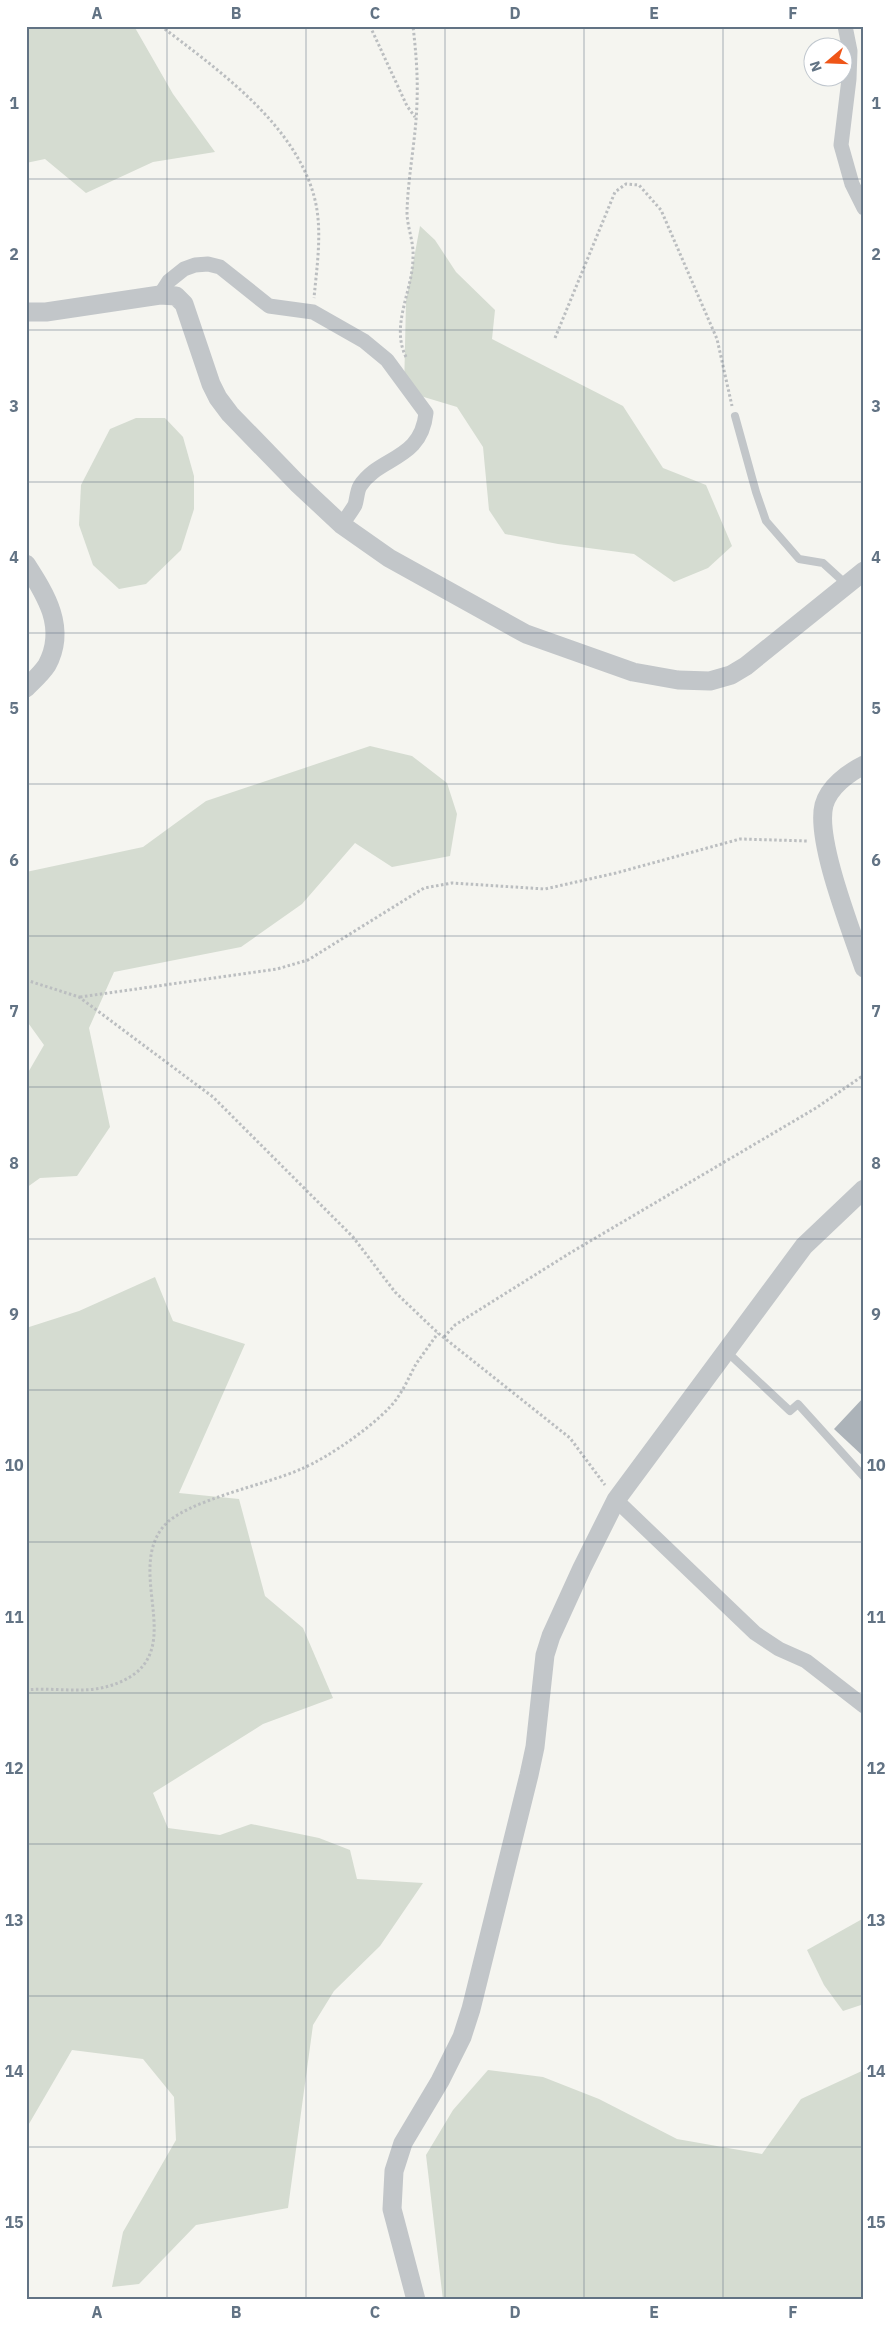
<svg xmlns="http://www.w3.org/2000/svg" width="890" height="2326" viewBox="0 0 890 2326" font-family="'IBM Plex Sans',sans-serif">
  <rect width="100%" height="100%" fill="#f5f5f0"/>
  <g fill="#d5dcd1">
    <path d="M 26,26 L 134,26 L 173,94 L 215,152 L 153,162 L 86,193 L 45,159 L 26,163 Z"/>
    <path d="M 420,226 L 435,240 L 456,272 L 495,310 L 492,339 L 623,406 L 663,468 L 706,485 L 732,546 L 708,568 L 674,582 L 634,554 L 558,544 L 505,534 L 489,510 L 483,447 L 457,407 L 404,391 L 406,301 Z"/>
    <path d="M 136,418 L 165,418 L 183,437 L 194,476 L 194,509 L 181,550 L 146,584 L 119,589 L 93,565 L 79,525 L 81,485 L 110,429 Z"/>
    <path d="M 370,746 L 412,756 L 447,783 L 457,814 L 450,856 L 392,867 L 355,843 L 302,904 L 241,947 L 114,972 L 89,1028 L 110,1127 L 77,1176 L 40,1178 L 26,1188 L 26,1076 L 44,1045 L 26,1020 L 26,872 L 143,847 L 206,801 Z"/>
    <path d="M 155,1277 L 173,1321 L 245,1344 L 179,1493 L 239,1499 L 265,1596 L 303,1628 L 333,1698 L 263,1724 L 153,1793 L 168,1828 L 220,1835 L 251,1824 L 319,1838 L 350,1850 L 357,1879 L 423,1883 L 380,1946 L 334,1991 L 313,2025 L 288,2208 L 196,2225 L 139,2284 L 112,2287 L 123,2232 L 176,2140 L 174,2097 L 143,2059 L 72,2050 L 26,2129 L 26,1328 L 79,1311 Z"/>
    <path d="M 864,1918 L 864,2004 L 843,2011 L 824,1985 L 807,1950 Z"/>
    <path d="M 488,2070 L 543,2077 L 599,2099 L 677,2139 L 762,2154 L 801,2099 L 864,2070 L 864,2300 L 443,2300 L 426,2155 L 453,2110 Z"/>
  </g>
  <path fill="#acb3b9" d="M 864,1397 L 864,1457 L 834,1429 Z"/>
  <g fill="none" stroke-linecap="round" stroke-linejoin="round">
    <g stroke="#bbbec0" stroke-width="3" stroke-dasharray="2.5 2.5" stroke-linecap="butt">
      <path d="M 161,26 C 218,70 294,123 314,196 C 323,228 317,265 314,298"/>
      <path d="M 370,26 L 407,106 L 415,117"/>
      <path d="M 555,338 L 615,192 L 626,184 L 639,185 L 661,210 L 717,339 L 732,406"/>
      <path d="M 406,357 C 390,325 413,291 413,257 C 414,242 407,227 407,212 C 408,175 416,139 417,102 C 418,77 416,52 413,26"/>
      <path d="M 26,980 L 79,997 L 213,1097 L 353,1237 L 395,1292 L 438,1333 L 570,1438 L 605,1485"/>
      <path d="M 80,997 L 277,969 L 308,960 L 424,888 L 452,883 L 545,889 L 616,873 L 740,839 L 808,841"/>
      <path d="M 444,1337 L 455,1325 L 570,1253 L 816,1108 L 864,1075"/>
      <path d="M 26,1690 C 53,1687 84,1694 109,1686 C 196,1660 123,1577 163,1527 C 183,1501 269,1484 301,1469 C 328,1458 382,1421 398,1397 C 405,1387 410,1375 416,1364 C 423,1354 431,1343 438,1333"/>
    </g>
    <g stroke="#c2c6c9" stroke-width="8">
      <path d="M 735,416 L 756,492 L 766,521 L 799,559 L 823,563 L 846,584"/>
      <path d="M 726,1351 L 790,1411 L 798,1404 L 864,1477"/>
    </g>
    <g stroke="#c2c6c9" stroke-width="15">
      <path d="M 845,26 L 850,51 L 849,79 L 841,145 L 852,184 L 864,208"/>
      <path d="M 160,295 L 169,281 L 184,269 L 195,265 L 208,264 L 220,267 L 269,306 L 313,312 L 364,341 L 387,360 L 426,413 C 421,461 379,456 360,486 C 357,491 357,499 355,505 C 351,512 346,518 342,525"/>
      <path d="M 616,1500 L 755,1633 L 779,1649 L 806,1661 L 864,1706"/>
    </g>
    <g stroke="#c2c6c9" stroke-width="19">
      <path d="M 26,312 L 46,312 L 160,295 L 176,296 L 184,304 L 211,384 L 218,398 L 230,414 L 297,483 L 342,525 L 389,558 L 526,634 L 633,672 L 678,680 L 710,681 L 731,675 L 746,666 L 864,571"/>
      <path d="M 26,564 C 46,595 67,628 47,665 C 42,673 33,681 26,688"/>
      <path d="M 864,765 C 848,773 829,787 824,805 C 815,840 852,932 864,968"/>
      <path d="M 416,2300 L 392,2209 L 394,2171 L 403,2143 L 440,2081 L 462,2037 L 471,2009 L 529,1775 L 535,1747 L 545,1655 L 551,1636 L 582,1568 L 616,1500 L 804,1246 L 864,1189"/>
    </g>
  </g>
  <path fill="none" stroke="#627384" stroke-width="1" stroke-opacity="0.55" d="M 167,26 L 167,2300M 306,26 L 306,2300M 445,26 L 445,2300M 584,26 L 584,2300M 723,26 L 723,2300M 26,179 L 864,179M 26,330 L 864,330M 26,482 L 864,482M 26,633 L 864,633M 26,784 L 864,784M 26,936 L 864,936M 26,1087 L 864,1087M 26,1239 L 864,1239M 26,1390 L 864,1390M 26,1542 L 864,1542M 26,1693 L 864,1693M 26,1844 L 864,1844M 26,1996 L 864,1996M 26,2147 L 864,2147"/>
  <rect width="890" height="2326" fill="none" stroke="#ffffff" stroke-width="55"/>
  <g transform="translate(828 62) rotate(251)"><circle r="24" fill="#ffffff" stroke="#c0c7ce"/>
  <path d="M0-4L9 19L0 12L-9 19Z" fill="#ef5517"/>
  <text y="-8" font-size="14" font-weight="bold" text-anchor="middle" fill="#627384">N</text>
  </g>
  <rect x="28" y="28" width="834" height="2270" fill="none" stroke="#627384" stroke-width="2"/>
  <g font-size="16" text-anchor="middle" font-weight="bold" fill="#627384">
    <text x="97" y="19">A</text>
    <text x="236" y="19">B</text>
    <text x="375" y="19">C</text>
    <text x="515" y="19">D</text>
    <text x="654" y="19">E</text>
    <text x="793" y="19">F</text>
    <text x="14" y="109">1</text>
    <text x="876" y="109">1</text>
    <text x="14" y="260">2</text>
    <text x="876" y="260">2</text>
    <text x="14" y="412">3</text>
    <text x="876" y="412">3</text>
    <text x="14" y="563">4</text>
    <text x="876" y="563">4</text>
    <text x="14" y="714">5</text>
    <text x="876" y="714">5</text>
    <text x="14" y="866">6</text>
    <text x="876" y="866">6</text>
    <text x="14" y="1017">7</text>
    <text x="876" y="1017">7</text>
    <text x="14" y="1169">8</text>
    <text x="876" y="1169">8</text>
    <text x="14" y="1320">9</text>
    <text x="876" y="1320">9</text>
    <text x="14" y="1471">10</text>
    <text x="876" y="1471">10</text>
    <text x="14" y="1623">11</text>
    <text x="876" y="1623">11</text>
    <text x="14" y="1774">12</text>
    <text x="876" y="1774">12</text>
    <text x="14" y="1926">13</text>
    <text x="876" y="1926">13</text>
    <text x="14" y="2077">14</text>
    <text x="876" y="2077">14</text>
    <text x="14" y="2228">15</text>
    <text x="876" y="2228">15</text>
    <text x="97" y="2318">A</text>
    <text x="236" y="2318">B</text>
    <text x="375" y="2318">C</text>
    <text x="515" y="2318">D</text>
    <text x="654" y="2318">E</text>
    <text x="793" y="2318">F</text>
  </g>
</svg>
